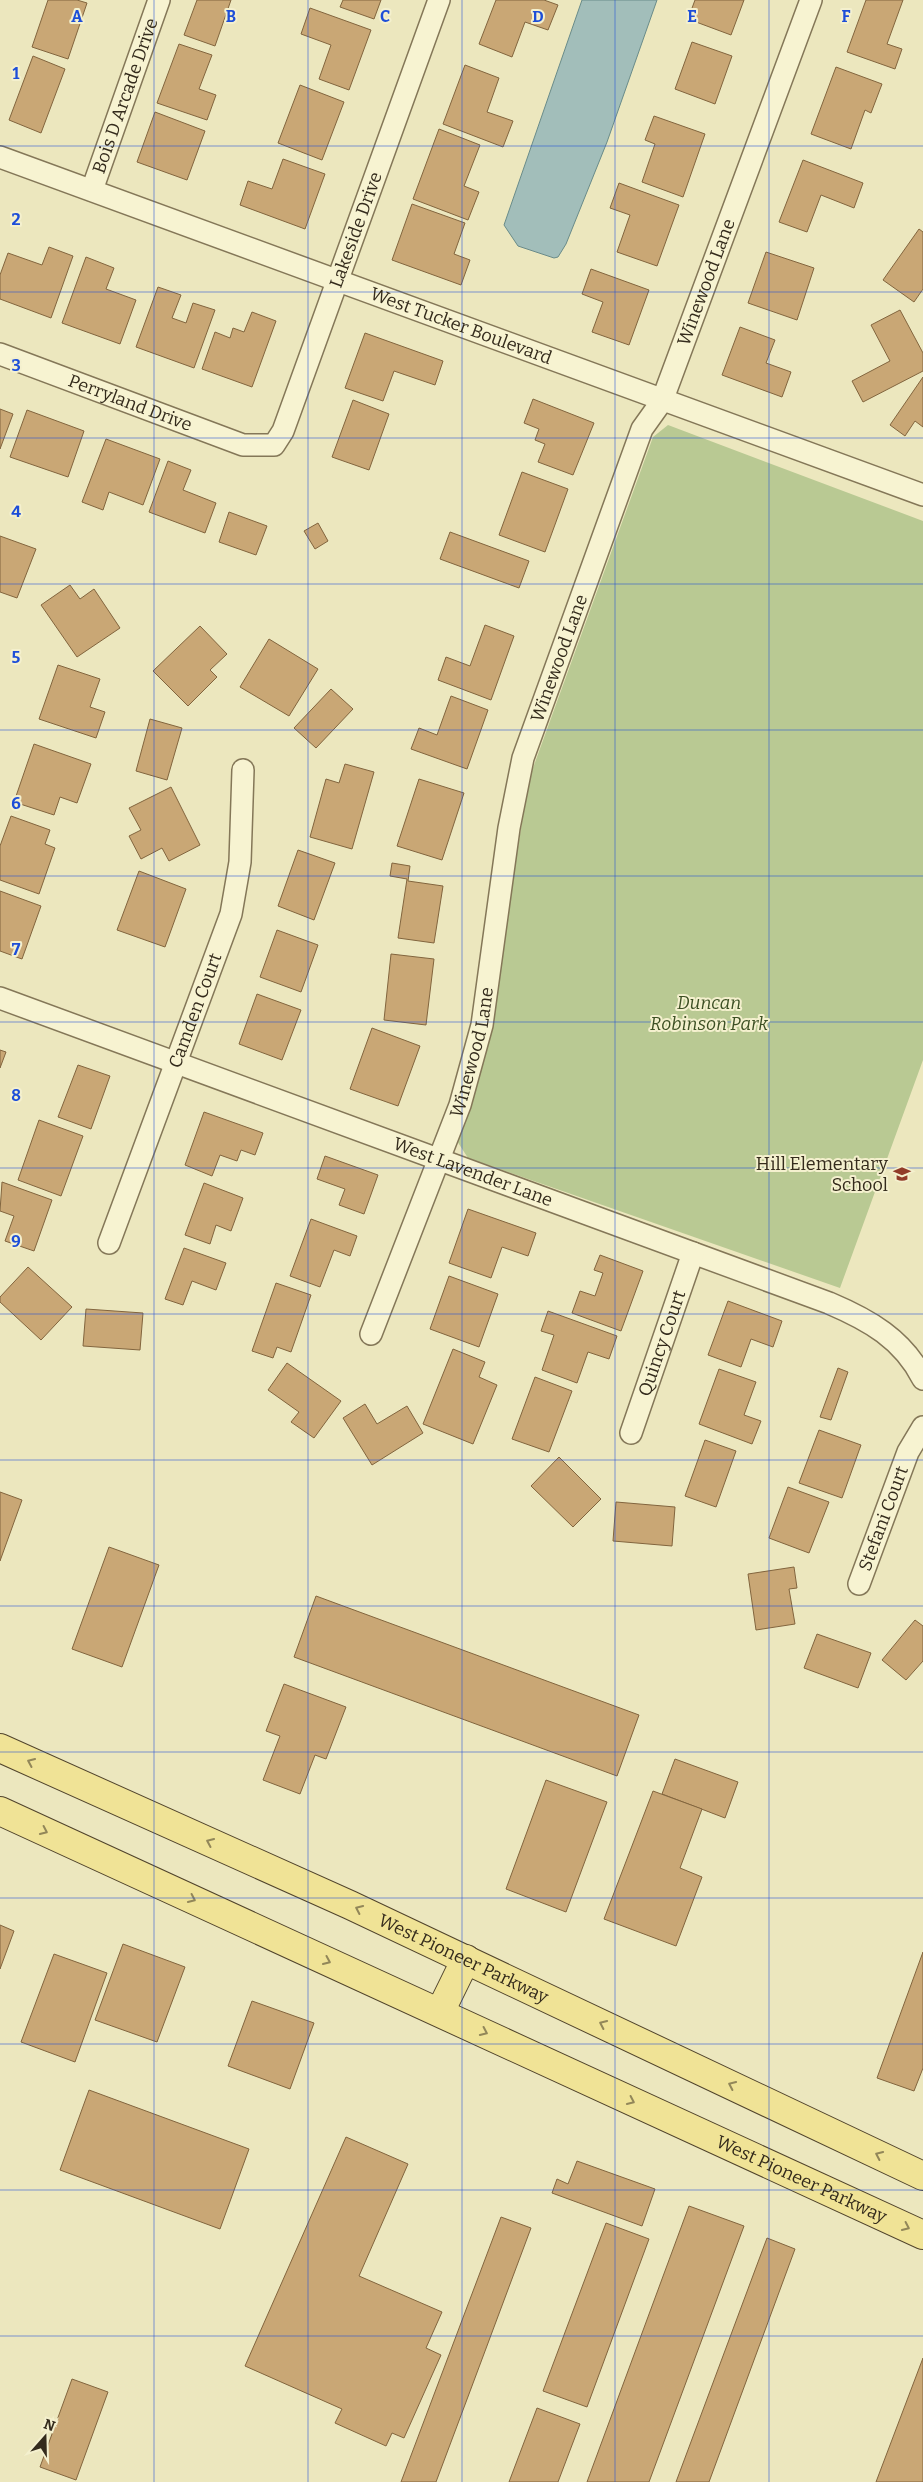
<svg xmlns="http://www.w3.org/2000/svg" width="923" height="2482" viewBox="0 0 923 2482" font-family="Bitter,serif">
  <rect width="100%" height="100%" fill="#ece7be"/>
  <path fill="#b9c993" d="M 668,425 L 923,521 L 923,1060 L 840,1288 L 468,1158 L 457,1141 L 495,989 L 529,779 L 653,437 Z"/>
  <path fill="#a2beba" stroke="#698b89" d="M 582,0 L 657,0 L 607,142 L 566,244 L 558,257 L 554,258 L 518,246 L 504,225 Z"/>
  <g fill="#c9a775" stroke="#82653e">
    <path d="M 48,0 L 77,0 L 87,3 L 68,59 L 32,47 Z"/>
    <path d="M 197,0 L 231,0 L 215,46 L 184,35 Z"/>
    <path d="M 343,0 L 381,0 L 374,19 L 340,7 Z"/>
    <path d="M 496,0 L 544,0 L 558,5 L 548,30 L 525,22 L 512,57 L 479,44 Z"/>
    <path d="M 695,0 L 744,0 L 731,35 L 688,19 Z"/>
    <path d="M 866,0 L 903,0 L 887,44 L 902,49 L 895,69 L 847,52 Z"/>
    <path d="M 310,8 L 371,30 L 349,90 L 319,79 L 331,45 L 301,34 Z"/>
    <path d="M 692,42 L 732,56 L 715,104 L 675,89 Z"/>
    <path d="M 179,44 L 212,55 L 199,89 L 216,95 L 207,120 L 157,103 Z"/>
    <path d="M 33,56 L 65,69 L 41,133 L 9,120 Z"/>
    <path d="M 465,65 L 499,78 L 487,112 L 513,121 L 503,147 L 443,124 Z"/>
    <path d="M 836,67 L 882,84 L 871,113 L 865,110 L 851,149 L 811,134 Z"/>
    <path d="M 300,85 L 344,102 L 322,160 L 278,143 Z"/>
    <path d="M 155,112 L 205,131 L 187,180 L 137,162 Z"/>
    <path d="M 654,116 L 705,134 L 683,197 L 642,182 L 655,144 L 645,140 Z"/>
    <path d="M 439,129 L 480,145 L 464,186 L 479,192 L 468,220 L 413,199 Z"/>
    <path d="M 283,159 L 325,174 L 305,229 L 240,205 L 248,181 L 272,189 Z"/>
    <path d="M 803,160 L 863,183 L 854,208 L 821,195 L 807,232 L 779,222 Z"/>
    <path d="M 619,183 L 679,205 L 657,266 L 617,252 L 630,215 L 610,208 Z"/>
    <path d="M 412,204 L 465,223 L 454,254 L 470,260 L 461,285 L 392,260 Z"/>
    <path d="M 919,229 L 923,232 L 923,289 L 914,302 L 883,280 Z"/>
    <path d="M 49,247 L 73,256 L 51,318 L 0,299 L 0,275 L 8,253 L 42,265 Z"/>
    <path d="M 766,252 L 814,268 L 797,320 L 748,303 Z"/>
    <path d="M 86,257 L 114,268 L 106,289 L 136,300 L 120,344 L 62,323 Z"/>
    <path d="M 591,269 L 649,290 L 629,345 L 592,332 L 603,302 L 582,294 Z"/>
    <path d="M 158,287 L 181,295 L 172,318 L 186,323 L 193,303 L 215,310 L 194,368 L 136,347 Z"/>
    <path d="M 900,310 L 923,353 L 923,371 L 863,402 L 852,381 L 890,361 L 871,325 Z"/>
    <path d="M 252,312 L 276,321 L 252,387 L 202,369 L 215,332 L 230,338 L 233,328 L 244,332 Z"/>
    <path d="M 740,327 L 775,340 L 766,363 L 791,372 L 782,397 L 722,375 Z"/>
    <path d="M 365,333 L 443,361 L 435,385 L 394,371 L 383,401 L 345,388 Z"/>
    <path d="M 923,377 L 923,427 L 915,421 L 905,436 L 890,425 Z"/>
    <path d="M 533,399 L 594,423 L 573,475 L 538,462 L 545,444 L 535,440 L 539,429 L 524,423 Z"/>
    <path d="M 353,400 L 389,414 L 369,470 L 332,457 Z"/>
    <path d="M 0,409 L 13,414 L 0,449 Z"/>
    <path d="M 27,410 L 84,431 L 68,477 L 10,457 Z"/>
    <path d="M 106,439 L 160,459 L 143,505 L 109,492 L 103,510 L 82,502 Z"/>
    <path d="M 168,461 L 191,470 L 183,490 L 216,503 L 205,533 L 149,512 Z"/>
    <path d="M 522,472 L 568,489 L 545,552 L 499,535 Z"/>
    <path d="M 229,512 L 267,526 L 256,555 L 219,542 Z"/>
    <path d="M 318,523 L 328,541 L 315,549 L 304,531 Z"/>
    <path d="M 450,532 L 529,561 L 519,588 L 440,559 Z"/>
    <path d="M 0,536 L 36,549 L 17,598 L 0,592 Z"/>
    <path d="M 70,585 L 80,599 L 94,589 L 120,628 L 77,657 L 41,605 Z"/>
    <path d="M 485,625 L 514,636 L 491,700 L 438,680 L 446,657 L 470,666 Z"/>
    <path d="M 200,626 L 227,654 L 210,670 L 217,677 L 188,706 L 153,671 Z"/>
    <path d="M 269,639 L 318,669 L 289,716 L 240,687 Z"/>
    <path d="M 58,665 L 100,679 L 90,707 L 105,712 L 96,738 L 39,719 Z"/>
    <path d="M 331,689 L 353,709 L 316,748 L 294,728 Z"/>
    <path d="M 451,696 L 488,710 L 467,769 L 411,749 L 419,728 L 437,735 Z"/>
    <path d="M 150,719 L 182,728 L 167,780 L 136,771 Z"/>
    <path d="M 34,744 L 91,764 L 77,803 L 60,797 L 54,815 L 14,802 Z"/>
    <path d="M 345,764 L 374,772 L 352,849 L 310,837 L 326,779 L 339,783 Z"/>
    <path d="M 419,779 L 464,793 L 442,860 L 397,846 Z"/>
    <path d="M 171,787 L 200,845 L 169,861 L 162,848 L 141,859 L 129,836 L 141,830 L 129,808 Z"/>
    <path d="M 11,816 L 50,830 L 45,844 L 55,848 L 39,894 L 0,880 L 0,846 Z"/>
    <path d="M 298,850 L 335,863 L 314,920 L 278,906 Z"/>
    <path d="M 392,863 L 410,866 L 408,881 L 443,886 L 434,943 L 398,938 L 407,879 L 390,876 Z"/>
    <path d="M 139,871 L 186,889 L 165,947 L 117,930 Z"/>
    <path d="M 0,891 L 41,906 L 22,959 L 0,951 Z"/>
    <path d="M 277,930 L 318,945 L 301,992 L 260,977 Z"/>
    <path d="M 391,954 L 434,959 L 426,1025 L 384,1020 Z"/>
    <path d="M 257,994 L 301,1010 L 282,1060 L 239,1044 Z"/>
    <path d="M 372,1028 L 420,1046 L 398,1106 L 350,1089 Z"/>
    <path d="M 0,1050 L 6,1052 L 0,1068 Z"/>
    <path d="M 78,1065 L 110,1076 L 91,1129 L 58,1117 Z"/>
    <path d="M 204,1112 L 263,1133 L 255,1155 L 241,1150 L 237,1161 L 220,1155 L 212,1176 L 185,1165 Z"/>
    <path d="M 39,1120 L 83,1136 L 61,1196 L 18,1180 Z"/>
    <path d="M 325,1156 L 378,1175 L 364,1214 L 339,1205 L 345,1189 L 317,1179 Z"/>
    <path d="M 2,1182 L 52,1200 L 34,1251 L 5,1241 L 14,1216 L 0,1211 Z"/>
    <path d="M 204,1183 L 243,1198 L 231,1231 L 216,1225 L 210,1244 L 185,1235 Z"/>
    <path d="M 468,1209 L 536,1233 L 528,1256 L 502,1247 L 491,1278 L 449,1263 Z"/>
    <path d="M 311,1219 L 357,1236 L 350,1256 L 334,1250 L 320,1287 L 290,1276 Z"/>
    <path d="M 184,1248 L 226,1263 L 216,1290 L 192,1281 L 183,1305 L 165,1299 Z"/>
    <path d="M 600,1255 L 643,1271 L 621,1331 L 572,1313 L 580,1291 L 595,1296 L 603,1273 L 594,1270 Z"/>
    <path d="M 28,1267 L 72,1307 L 41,1340 L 0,1302 L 0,1297 Z"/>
    <path d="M 449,1276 L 498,1294 L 479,1347 L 430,1329 Z"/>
    <path d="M 276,1283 L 311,1295 L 291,1352 L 277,1347 L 273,1358 L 252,1351 Z"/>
    <path d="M 728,1301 L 782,1321 L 773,1347 L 751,1339 L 741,1367 L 708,1355 Z"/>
    <path d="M 86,1309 L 143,1313 L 140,1350 L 83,1346 Z"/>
    <path d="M 548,1311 L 617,1336 L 609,1359 L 588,1352 L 577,1383 L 542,1370 L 554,1335 L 541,1331 Z"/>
    <path d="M 453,1349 L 485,1362 L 479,1377 L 497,1385 L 473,1444 L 423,1424 Z"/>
    <path d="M 287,1363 L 341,1401 L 314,1438 L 291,1422 L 299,1412 L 268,1390 Z"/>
    <path d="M 838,1368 L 848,1372 L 831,1420 L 820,1417 Z"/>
    <path d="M 719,1369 L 756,1382 L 744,1415 L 761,1421 L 752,1444 L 699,1424 Z"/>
    <path d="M 535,1377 L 572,1391 L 549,1452 L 512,1439 Z"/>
    <path d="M 365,1404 L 377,1424 L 407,1406 L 423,1433 L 372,1465 L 343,1418 Z"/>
    <path d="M 819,1430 L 861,1445 L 842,1498 L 799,1483 Z"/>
    <path d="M 705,1440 L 736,1451 L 716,1507 L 685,1496 Z"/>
    <path d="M 559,1457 L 601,1499 L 573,1527 L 531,1486 Z"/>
    <path d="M 788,1487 L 829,1502 L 809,1553 L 769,1538 Z"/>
    <path d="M 0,1492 L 22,1500 L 0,1561 Z"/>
    <path d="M 616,1502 L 675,1507 L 672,1546 L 613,1541 Z"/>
    <path d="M 109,1547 L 159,1565 L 122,1667 L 72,1649 Z"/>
    <path d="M 794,1567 L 797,1588 L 789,1589 L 795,1624 L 756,1630 L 748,1574 Z"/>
    <path d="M 316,1596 L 639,1715 L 617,1776 L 294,1657 Z"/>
    <path d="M 915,1620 L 923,1626 L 923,1661 L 906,1680 L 882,1660 Z"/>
    <path d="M 817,1634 L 871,1653 L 858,1688 L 804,1668 Z"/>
    <path d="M 284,1684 L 346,1707 L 326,1759 L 315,1755 L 300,1794 L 263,1780 L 280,1736 L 266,1731 Z"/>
    <path d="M 675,1759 L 738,1782 L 725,1818 L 662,1794 Z"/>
    <path d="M 546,1780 L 607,1802 L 566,1912 L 506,1889 Z"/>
    <path d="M 653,1791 L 702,1809 L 680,1868 L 702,1877 L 676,1946 L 604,1919 Z"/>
    <path d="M 0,1925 L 14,1931 L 0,1969 Z"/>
    <path d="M 123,1944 L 185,1967 L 157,2042 L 95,2020 Z"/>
    <path d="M 923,1952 L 923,2068 L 914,2091 L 877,2078 Z"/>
    <path d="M 54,1954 L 107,1973 L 75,2062 L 21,2042 Z"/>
    <path d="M 252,2001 L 314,2023 L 290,2089 L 228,2066 Z"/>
    <path d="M 89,2090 L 249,2149 L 220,2229 L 60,2170 Z"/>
    <path d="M 346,2137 L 408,2164 L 359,2276 L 442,2312 L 426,2348 L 441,2355 L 404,2438 L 392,2433 L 386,2446 L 335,2423 L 342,2409 L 245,2366 Z"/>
    <path d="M 577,2161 L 655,2189 L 642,2226 L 552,2193 L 557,2179 L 568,2184 Z"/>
    <path d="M 689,2206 L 744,2226 L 649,2482 L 587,2482 Z"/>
    <path d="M 501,2217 L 531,2228 L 466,2402 L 436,2482 L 401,2482 Z"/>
    <path d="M 606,2223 L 649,2239 L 587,2407 L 543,2391 Z"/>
    <path d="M 767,2238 L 795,2249 L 709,2482 L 676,2482 Z"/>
    <path d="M 923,2358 L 923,2482 L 876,2482 Z"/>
    <path d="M 72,2379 L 108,2392 L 76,2480 L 40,2467 Z"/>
    <path d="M 537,2408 L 580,2424 L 558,2482 L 509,2482 Z"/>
  </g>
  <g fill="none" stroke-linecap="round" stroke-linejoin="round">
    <g stroke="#847758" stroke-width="24">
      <g id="minor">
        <path id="s1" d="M 0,157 L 923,495"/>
        <path id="s2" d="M 92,190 L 159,0"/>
        <path id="s3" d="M 0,354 L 243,445 L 274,445 L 283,431 L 439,0"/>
        <path id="s4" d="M 0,998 L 829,1303 C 869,1320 903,1339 923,1379"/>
        <path id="s5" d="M 109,1243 L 231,914 L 240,862 L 243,770"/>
        <path id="s6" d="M 371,1334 L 460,1105 L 482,1025 L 509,828 L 523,758 L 642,429 L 662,401 L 811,0"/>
        <path id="s7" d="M 631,1433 L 693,1253"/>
        <path id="s8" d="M 859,1584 L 908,1452 L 923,1427"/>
      </g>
    </g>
    <g stroke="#51442c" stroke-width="30">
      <g id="major">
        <path id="s9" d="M 0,1748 L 350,1905 L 923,2176"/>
        <path id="s10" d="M 0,1811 L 923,2235"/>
        <path d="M 440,2012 L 466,1959"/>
      </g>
    </g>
    <use href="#minor" stroke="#f7f3d1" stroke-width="21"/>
    <use href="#major" stroke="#f0e396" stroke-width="28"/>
  </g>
  <defs><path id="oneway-chevron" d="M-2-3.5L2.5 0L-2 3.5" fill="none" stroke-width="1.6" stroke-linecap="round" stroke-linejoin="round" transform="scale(1.25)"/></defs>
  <g stroke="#928759">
    <use href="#oneway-chevron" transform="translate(31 1762) rotate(-156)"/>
    <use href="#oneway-chevron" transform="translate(44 1831) rotate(25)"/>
    <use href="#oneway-chevron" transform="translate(210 1842) rotate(-156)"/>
    <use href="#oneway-chevron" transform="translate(192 1899) rotate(25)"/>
    <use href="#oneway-chevron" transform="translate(359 1909) rotate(-155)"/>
    <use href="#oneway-chevron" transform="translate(327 1961) rotate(24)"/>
    <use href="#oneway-chevron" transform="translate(603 2024) rotate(-155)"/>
    <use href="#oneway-chevron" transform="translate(484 2032) rotate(25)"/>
    <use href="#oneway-chevron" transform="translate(732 2085) rotate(-155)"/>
    <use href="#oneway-chevron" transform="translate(631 2101) rotate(25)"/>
    <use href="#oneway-chevron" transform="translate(879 2155) rotate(-155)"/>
    <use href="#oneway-chevron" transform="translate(906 2227) rotate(25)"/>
  </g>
  <path fill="none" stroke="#1d4ed8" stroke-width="1" stroke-opacity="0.55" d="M 154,0 L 154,2482M 308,0 L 308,2482M 462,0 L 462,2482M 615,0 L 615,2482M 769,0 L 769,2482M 0,146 L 923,146M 0,292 L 923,292M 0,438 L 923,438M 0,584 L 923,584M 0,730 L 923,730M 0,876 L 923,876M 0,1022 L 923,1022M 0,1168 L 923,1168M 0,1314 L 923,1314M 0,1460 L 923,1460M 0,1606 L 923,1606M 0,1752 L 923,1752M 0,1898 L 923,1898M 0,2044 L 923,2044M 0,2190 L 923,2190M 0,2336 L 923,2336"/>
  <defs>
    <g id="school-bare" transform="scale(1.35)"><path d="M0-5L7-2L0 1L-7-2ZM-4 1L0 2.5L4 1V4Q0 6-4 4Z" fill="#913b29" stroke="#f4f0ce" stroke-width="2.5" paint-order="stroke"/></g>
  </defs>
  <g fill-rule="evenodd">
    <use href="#school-bare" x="902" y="1174"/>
  </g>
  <g text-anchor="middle" stroke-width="4" stroke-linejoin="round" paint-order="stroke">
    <g font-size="18" fill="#342b1c" stroke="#f4f0ce">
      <text dy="6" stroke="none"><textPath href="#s2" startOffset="100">Bois D Arcade Drive</textPath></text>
      <text dy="6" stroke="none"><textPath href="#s3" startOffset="521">Lakeside Drive</textPath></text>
      <text dy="6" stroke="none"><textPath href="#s6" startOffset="1110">Winewood Lane</textPath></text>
      <text dy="6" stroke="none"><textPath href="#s1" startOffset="491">West Tucker Boulevard</textPath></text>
      <text dy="6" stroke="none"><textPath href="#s3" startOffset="139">Perryland Drive</textPath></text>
      <text dy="6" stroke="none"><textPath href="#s6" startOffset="705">Winewood Lane</textPath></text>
      <text dy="6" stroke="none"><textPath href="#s5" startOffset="248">Camden Court</textPath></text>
      <text dy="6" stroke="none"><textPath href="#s6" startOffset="300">Winewood Lane</textPath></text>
      <text dy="6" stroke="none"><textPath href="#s4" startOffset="504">West Lavender Lane</textPath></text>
      <text dy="6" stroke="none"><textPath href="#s7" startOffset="95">Quincy Court</textPath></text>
      <text dy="6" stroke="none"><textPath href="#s8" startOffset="70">Stefani Court</textPath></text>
      <text dy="6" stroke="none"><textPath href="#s9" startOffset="509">West Pioneer Parkway</textPath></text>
      <text dy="6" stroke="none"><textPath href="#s10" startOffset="882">West Pioneer Parkway</textPath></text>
    </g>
    <g font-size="18" font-style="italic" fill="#3c4f23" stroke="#f4f0ce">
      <text x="709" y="1009">Duncan<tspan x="709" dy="21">Robinson Park</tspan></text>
    </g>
    <g font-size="18" fill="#342b1c" stroke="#f4f0ce" text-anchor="end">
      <text x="888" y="1170">Hill Elementary<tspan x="888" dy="21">School</tspan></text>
    </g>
  </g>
  <g font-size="16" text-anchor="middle" font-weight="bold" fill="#1d4ed8" stroke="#f4f0ce" stroke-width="4" stroke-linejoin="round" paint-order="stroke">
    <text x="77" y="22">A</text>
    <text x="231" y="22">B</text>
    <text x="385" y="22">C</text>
    <text x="538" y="22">D</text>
    <text x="692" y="22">E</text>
    <text x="846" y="22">F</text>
    <text x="16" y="79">1</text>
    <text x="16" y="225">2</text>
    <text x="16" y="371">3</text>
    <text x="16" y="517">4</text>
    <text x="16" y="663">5</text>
    <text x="16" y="809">6</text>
    <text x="16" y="955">7</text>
    <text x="16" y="1101">8</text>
    <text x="16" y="1247">9</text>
  </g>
  <g transform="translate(45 2437) rotate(20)" stroke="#f4f0ce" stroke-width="4" paint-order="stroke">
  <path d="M0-4L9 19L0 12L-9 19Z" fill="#342b1c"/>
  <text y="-8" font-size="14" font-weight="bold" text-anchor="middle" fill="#342b1c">N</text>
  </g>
</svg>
